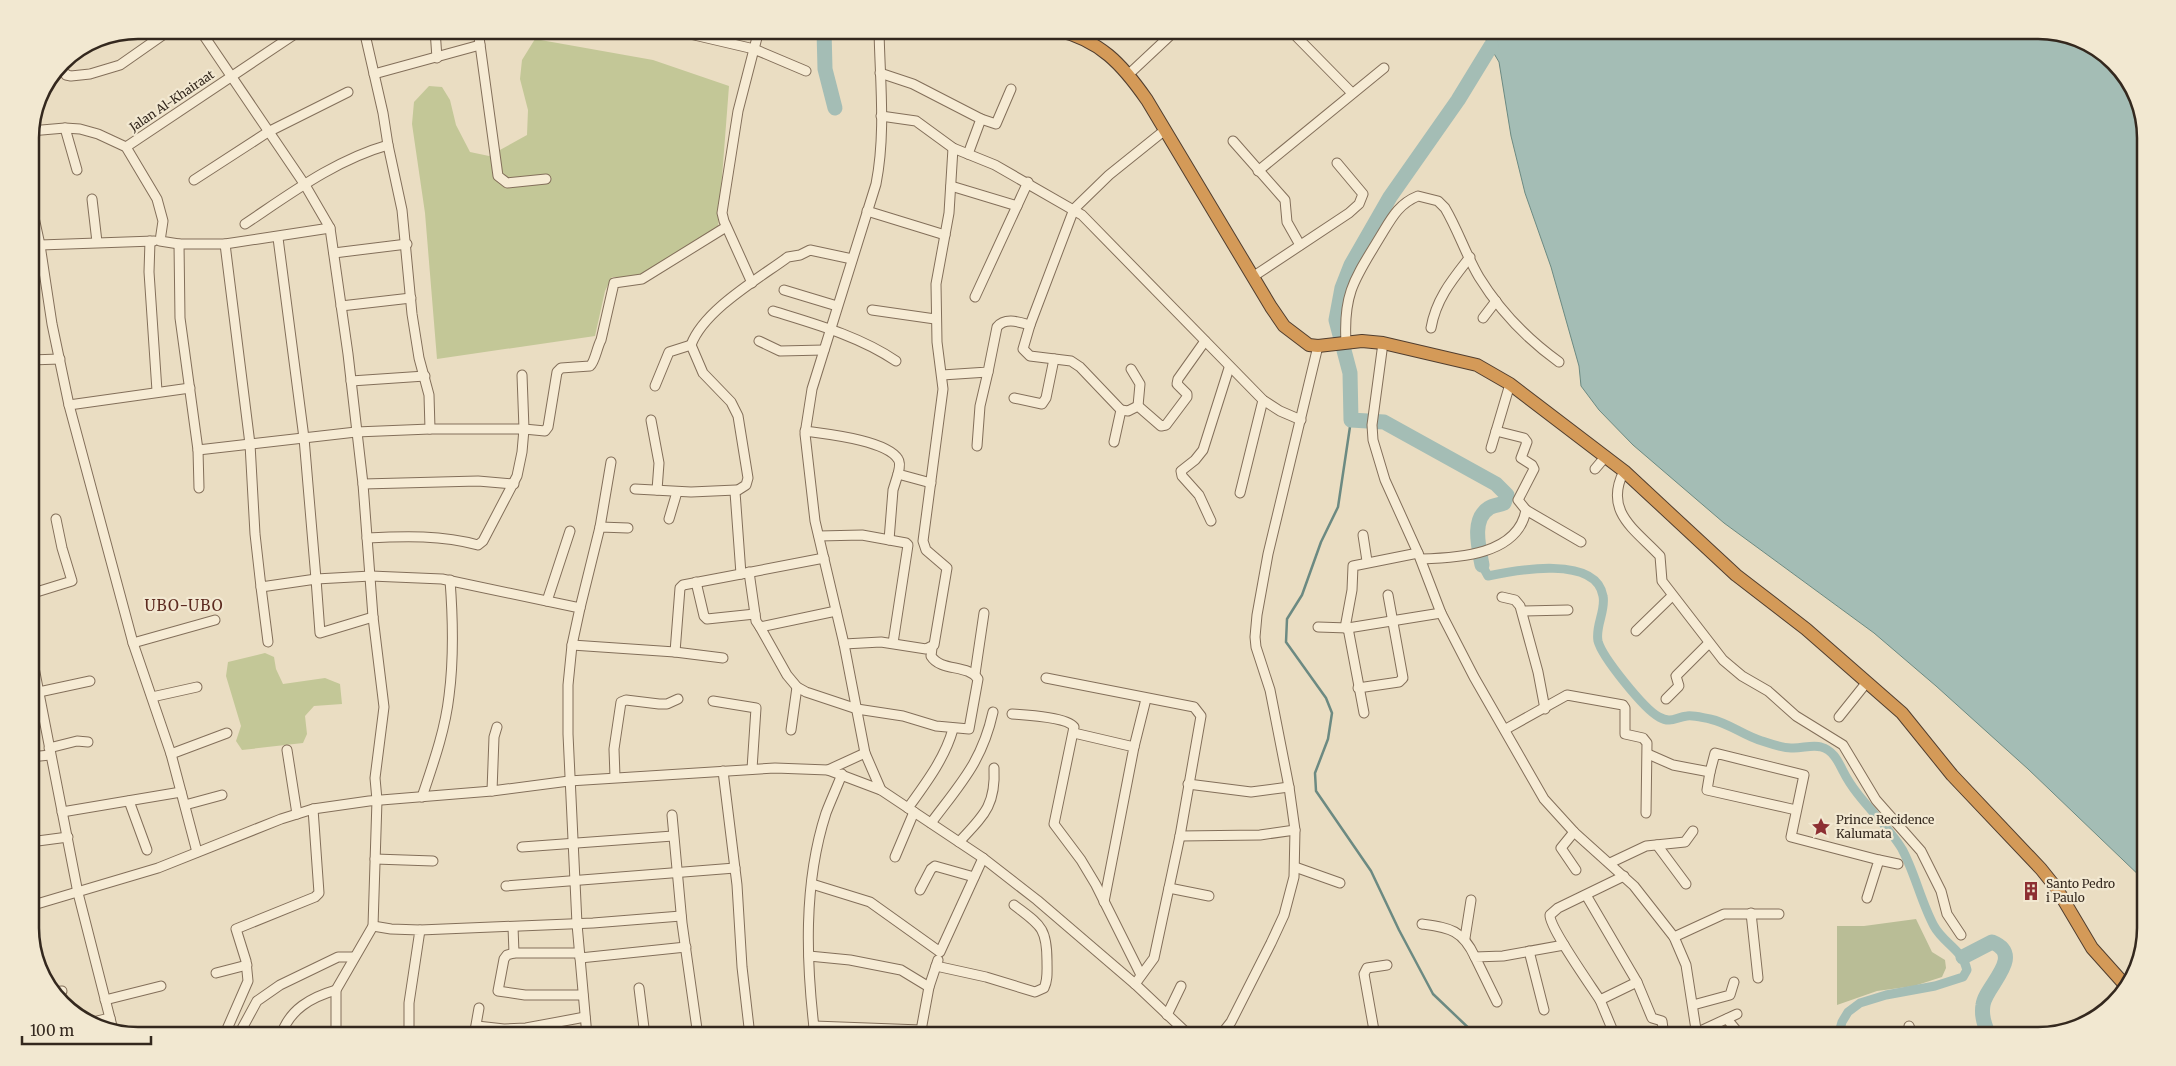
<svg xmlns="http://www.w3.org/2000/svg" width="2176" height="1066" viewBox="0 0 2176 1066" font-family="Merriweather,serif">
  <rect width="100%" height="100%" fill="#eaddc2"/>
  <g fill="#c3c797">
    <path d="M 535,39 L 653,60 L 729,86 L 718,229 L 636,277 L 612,277 L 605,291 L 595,336 L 437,359 L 425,213 L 412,124 L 414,102 L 429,86 L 442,87 L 450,100 L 456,125 L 470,152 L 489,156 L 527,135 L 528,110 L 520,79 L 522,60 Z"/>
    <path d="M 265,653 L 274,657 L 276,669 L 283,684 L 325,678 L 340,684 L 342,704 L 314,706 L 305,716 L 307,734 L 303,743 L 242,750 L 236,741 L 241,726 L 226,676 L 228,662 Z"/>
  </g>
  <path fill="#b9bd96" d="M 1916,919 L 1932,952 L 1945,960 L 1946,968 L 1942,977 L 1914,986 L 1877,991 L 1837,1005 L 1837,926 L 1864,926 Z"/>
  <path fill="#a4bdb5" stroke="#6c8a82" d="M 1480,30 L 2038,30 L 2086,41 L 2128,78 L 2146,131 L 2146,882 L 2028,769 L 1936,686 L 1874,633 L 1724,523 L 1633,445 L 1599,410 L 1581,386 L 1579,366 L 1551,267 L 1525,193 L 1511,136 L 1499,62 Z"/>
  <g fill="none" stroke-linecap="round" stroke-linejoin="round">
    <path stroke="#6c8a82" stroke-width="2.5" d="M 1351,420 L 1338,507 L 1321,542 L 1302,595 L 1287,619 L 1286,642 L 1326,698 L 1332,713 L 1328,739 L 1315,773 L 1316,791 L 1371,871 L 1399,930 L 1433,994 L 1477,1036"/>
    <path stroke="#a4bdb5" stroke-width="9" d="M 1482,565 L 1488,576 C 1516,570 1596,555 1603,596 C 1606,611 1595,626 1598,641 C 1602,657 1644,709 1659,717 C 1671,724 1676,717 1687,716 C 1694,715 1703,718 1710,719 C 1729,723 1744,736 1762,741 C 1771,744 1782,748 1791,748 C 1801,749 1812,744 1821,747 C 1833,750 1838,761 1843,771 C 1858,801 1885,821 1902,849 C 1915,873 1921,902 1934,926 C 1943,943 1963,950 1967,970 L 1963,977 L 1935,986 L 1886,995 L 1860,1003 L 1848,1012 L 1842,1022 L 1838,1036"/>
    <g stroke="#a4bdb5" stroke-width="15">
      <path d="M 824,30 L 825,69 L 835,108"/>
      <path d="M 1482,565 C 1479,548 1471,519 1489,508 C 1493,505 1500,505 1504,503 L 1507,495 L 1496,484 L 1384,422 L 1351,420 L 1350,373 L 1336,320 L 1342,288 L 1351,265 L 1390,197 L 1458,100 L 1491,46"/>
      <path d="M 1963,957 L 1992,942 C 2026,956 1985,986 1983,1005 C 1981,1016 1985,1026 1989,1036"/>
    </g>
    <g stroke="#836f5a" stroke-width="11">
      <g id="minor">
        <path d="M 200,30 L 305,185 L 330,228 L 348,354 L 363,484 L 373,617 L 384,707 L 375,778 L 377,800 L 373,926 L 336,990 L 336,1036"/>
        <path d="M 364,30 L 383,113 L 388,145"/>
        <path d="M 435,30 L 437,58"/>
        <path d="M 478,30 L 498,176 L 507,183 L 546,179"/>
        <path d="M 673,30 L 754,49 L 759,30"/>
        <path d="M 879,30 C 880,82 886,133 876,184 L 812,389 L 805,434 L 815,521 L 844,644 L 865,753 L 881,790"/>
        <path d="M 1290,30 L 1352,93"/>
        <path d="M 60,64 L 66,75 L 71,76 L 90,74 L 120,65 L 170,30"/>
        <path d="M 880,73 L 913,84 L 981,119 L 996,124 L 1011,89"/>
        <path d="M 374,74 L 480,45"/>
        <path d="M 1129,74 L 1176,30"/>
        <path d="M 881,116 L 916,121 L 953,148 L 995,165 L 1082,215 L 1263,400 L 1280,411 L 1301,420"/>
        <path d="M 65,128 L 77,170"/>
        <path d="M 30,131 L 65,128 L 80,129 L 98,134 L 126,147 L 157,199 L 163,221 L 160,241 L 179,244"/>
        <path d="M 1233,141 L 1285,200 L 1287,222 L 1300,245"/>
        <path d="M 126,147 L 301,30"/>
        <path d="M 968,154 L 981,119"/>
        <path d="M 1258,171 L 1384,68"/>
        <path d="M 194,180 L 268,132 L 348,92"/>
        <path d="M 951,186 L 1017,206"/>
        <path d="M 30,199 L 40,245 L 52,324 L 69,405 L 133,643 L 171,754 L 197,852"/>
        <path d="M 92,199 L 97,242"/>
        <path d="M 867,211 L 945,235"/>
        <path d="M 245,224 C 290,194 335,160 388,145 L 402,210 L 412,314 L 419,358 L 429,395 L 430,429 L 356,432 L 198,450 L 180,318 L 179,244 L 225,244 L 330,228"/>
        <path d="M 278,238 L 304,438 L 316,579 L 371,576 L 442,579 L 580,608 L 572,645 L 568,685 L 568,734 L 577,924 L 587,1036"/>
        <path d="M 150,241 L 149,272 L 157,391"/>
        <path d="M 225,244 L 250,444 L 255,534 L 261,587 L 316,579 L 320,633 L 373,617"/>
        <path d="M 40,245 L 154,241"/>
        <path d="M 334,253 L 407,244"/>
        <path d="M 1254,276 L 1349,213 L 1359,204 L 1363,194 L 1337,163"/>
        <path d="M 752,283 L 724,221 L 722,213 L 738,111 L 754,49 L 806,71"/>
        <path d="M 784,290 L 837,306"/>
        <path d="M 975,297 L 1028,182"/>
        <path d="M 341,306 L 411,298"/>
        <path d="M 872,310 L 935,319"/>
        <path d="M 773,311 C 815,324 859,336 896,361"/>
        <path d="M 1483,318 L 1496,301"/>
        <path d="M 1431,328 C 1436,299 1452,280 1470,257"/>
        <path d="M 759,341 L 780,351 L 824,350"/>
        <path d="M 1346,342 C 1343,292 1356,277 1380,237 C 1391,219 1398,204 1418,196 L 1438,201 L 1445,208 C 1458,230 1466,255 1479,277 C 1500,311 1527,339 1559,362"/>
        <path d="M 1383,343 L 1372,425 L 1373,440 L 1385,480 L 1418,553 L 1441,613 L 1474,677 L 1544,799 L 1574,832 L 1634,886 L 1674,937 L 1686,965 L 1697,1036"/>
        <path d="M 30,360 L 60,359"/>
        <path d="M 1131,369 L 1140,384 L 1138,406"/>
        <path d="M 522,375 L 524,429 L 545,431 L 548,427 L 557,372 L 561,368 L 590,366 C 595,362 597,347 601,340 L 614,283 L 642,279 L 726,227"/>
        <path d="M 942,375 L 988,372 L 997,327 C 1005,317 1019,322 1030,325"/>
        <path d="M 351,381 L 425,376"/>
        <path d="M 655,386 L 669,352 L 691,345"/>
        <path d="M 1014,398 L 1042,404 L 1046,398 L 1054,359"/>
        <path d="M 69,405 L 190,388"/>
        <path d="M 1121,410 L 1128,411 L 1138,406 L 1161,426 L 1166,425 L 1187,397 L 1187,394 L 1177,384 L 1178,379 L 1205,341"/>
        <path d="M 651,420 L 659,463 L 657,490"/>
        <path d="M 805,431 C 826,434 886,440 898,459 C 901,463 899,470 898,474 L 931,483"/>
        <path d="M 1114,442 L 1121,410 L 1080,367 L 1071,361 L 1030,356 L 1023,349 L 1030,325 L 1074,209 L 1109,175 L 1165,130"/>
        <path d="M 977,446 L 980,406 L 988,372"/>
        <path d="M 1491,448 L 1510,384"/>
        <path d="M 198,450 L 199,488"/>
        <path d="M 1595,469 L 1606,456"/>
        <path d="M 1624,471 C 1603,512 1636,530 1660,556 L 1662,581 L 1723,660 L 1742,676 L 1768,691 L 1796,716 L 1843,745 L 1876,800 L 1921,851 L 1941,891 L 1947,914 L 1961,935"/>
        <path d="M 363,484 L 478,481 L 514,484"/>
        <path d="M 635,489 L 691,492 L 736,490"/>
        <path d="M 1240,493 L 1263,400"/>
        <path d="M 1526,510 L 1581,542"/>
        <path d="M 669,519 L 677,492"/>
        <path d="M 1211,521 L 1199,495 L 1182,476 L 1181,471 L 1195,460 L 1203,450 L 1229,368"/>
        <path d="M 600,527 L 611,462"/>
        <path d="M 1363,535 L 1367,561"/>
        <path d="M 819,536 L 862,535 L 906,543 L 908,545 L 893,643"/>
        <path d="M 367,538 C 405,536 442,535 478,545 L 483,541 L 517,476 L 522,452 L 524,429 L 430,429"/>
        <path d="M 889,540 L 893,490 L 898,474"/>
        <path d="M 824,558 L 741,574 L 735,492 L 746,485 L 748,478 L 738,416 L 731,402 L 703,373 L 691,345 C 704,310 758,279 788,257 L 800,255 L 810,250 L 852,259"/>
        <path d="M 1421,559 C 1458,558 1518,555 1526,510 L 1518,500 L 1534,469 L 1532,465 L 1521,458 L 1527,442 L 1524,438 L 1496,431"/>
        <path d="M 749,572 L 756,621 L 760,627 L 836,611"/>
        <path d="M 696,582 L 704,616 L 707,619 L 755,614"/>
        <path d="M 261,587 L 268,642"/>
        <path d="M 30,594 L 72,581 L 62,548 L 56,519"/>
        <path d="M 1502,597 L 1515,600 L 1520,606 L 1538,672 L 1545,709"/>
        <path d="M 547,601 L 570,531"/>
        <path d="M 580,608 L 600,527 L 628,528"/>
        <path d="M 1522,611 L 1568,610"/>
        <path d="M 760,627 L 787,675 L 797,687 L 806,692 L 857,709 L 903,716 L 936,726 L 969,729 L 978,679 C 968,664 941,672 931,656 L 932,648"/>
        <path d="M 1318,627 L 1348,628 L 1441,613"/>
        <path d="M 1345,628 L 1352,590 L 1353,566 L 1418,553"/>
        <path d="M 1348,628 L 1364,713"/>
        <path d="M 1636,631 L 1672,596"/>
        <path d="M 133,643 L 215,620"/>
        <path d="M 844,644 L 881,642 L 926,649 L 934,645 L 947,568 L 926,550 L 923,541 L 943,389 L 937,342 L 936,284 L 949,213 L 953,148"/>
        <path d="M 572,645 L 675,652 L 680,588 L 683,585 L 741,574"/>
        <path d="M 30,647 L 78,893 L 113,1030"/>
        <path d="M 675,652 L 723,658"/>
        <path d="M 975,674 L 984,613"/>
        <path d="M 1046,678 L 1194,707 L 1201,716 L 1180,836 L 1154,958 L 1135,984"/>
        <path d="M 1358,688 L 1399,682 L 1403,678 L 1388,595"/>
        <path d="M 39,692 L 90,681"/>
        <path d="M 152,697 L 197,687"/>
        <path d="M 1666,699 L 1679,686 L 1676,676 L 1709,643"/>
        <path d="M 713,701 L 756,708 L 752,769"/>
        <path d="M 1012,714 C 1025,715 1067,717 1074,727 L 1054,824 L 1081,860 L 1096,885 L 1141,975"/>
        <path d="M 1839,717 L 1867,682"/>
        <path d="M 1506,729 L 1567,695 L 1623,705 L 1625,708 L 1625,734 L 1643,738 L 1647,743 L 1646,813"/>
        <path d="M 791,730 L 797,687"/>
        <path d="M 1074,733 L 1134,747 L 1104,902"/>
        <path d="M 1134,747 L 1146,699"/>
        <path d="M 49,748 L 77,741 L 88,742"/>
        <path d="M 287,750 L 297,814"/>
        <path d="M 171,754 L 227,733"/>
        <path d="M 1648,754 L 1673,765 L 1710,772 L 1707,790 L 1796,810"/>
        <path d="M 30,757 L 50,755"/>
        <path d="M 828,770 L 865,753"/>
        <path d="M 723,771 L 737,885 L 742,967 L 750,1036"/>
        <path d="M 1710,772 L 1715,753 L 1804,775 L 1791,837 L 1879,860 L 1867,898"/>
        <path d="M 615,777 L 614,749 L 621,702 L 626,700 L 659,704 L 667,704 L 678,699"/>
        <path d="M 1188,784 L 1251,792 L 1289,787"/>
        <path d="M 492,791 L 494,737 L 497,727"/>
        <path d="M 422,797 C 433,764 445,731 449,696 C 454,658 453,619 450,580"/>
        <path d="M 129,801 L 147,850"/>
        <path d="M 185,805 L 222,795"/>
        <path d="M 908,808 C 926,783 945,758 953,729"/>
        <path d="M 62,812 L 181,792"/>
        <path d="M 672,815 L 682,923 L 698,1036"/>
        <path d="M 931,823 C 960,784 982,762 993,712"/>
        <path d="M 1574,832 L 1561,848 L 1576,870"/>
        <path d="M 1180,836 L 1260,835 L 1295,830"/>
        <path d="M 30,842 L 68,837"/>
        <path d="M 959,842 C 983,816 996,806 994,768"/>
        <path d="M 1657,845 L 1686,884"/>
        <path d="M 522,847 L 673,836"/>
        <path d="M 895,857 L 914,812"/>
        <path d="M 375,859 L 433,861"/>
        <path d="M 1879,860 L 1898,864"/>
        <path d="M 1610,863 L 1646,846 L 1685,842 L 1693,831"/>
        <path d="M 1295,867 L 1340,883"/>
        <path d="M 812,884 L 870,902 L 940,952 L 983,858"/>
        <path d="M 506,886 L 735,868"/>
        <path d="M 1169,888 L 1209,896"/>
        <path d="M 920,890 L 931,869 L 935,866 L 974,877"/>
        <path d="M 1586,895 L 1637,982 L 1600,1000 C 1591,986 1549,927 1550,915 L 1558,908 L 1624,876"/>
        <path d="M 30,906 L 158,868 L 281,819 L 313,809 L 369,801 L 492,791 L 569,781 L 775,768 L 828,770 L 881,790 L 983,858 L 1037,900 L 1135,984 L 1190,1036"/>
        <path d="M 1751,913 L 1758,978"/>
        <path d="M 1422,924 C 1449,928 1462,929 1475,957"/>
        <path d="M 373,926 L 391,929 L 420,930 L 409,1003 L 409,1036"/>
        <path d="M 513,927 L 514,953 L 579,953"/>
        <path d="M 420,930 L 593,923 L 681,916"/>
        <path d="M 1674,937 L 1724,914 L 1779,914"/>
        <path d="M 1465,938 L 1471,900"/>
        <path d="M 1529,951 L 1544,1010"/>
        <path d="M 514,953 L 507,955 L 504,959 L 498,991 L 525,995 L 583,995"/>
        <path d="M 809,956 L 850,960 L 901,970 L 929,987"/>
        <path d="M 580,958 L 686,947"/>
        <path d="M 936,966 L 986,977 L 1035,992 L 1044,988 C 1048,980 1047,971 1047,961 C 1047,927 1040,925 1014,905"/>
        <path d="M 216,973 L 247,965"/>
        <path d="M 1637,982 L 1652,1018 L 1662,1021 L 1664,1036"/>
        <path d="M 639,988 L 645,1036"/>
        <path d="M 52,992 L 62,991"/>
        <path d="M 105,1000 L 161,986"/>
        <path d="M 1600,1000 L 1615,1036"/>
        <path d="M 1497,1002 L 1475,957 L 1503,956 L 1564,945"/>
        <path d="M 1693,1005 L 1730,995 L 1734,982"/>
        <path d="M 1167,1015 L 1181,986"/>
        <path d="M 1727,1019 L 1741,1036"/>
        <path d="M 88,1023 L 110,1018"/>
        <path d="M 477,1026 L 504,1029 L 526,1028 L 585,1017"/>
        <path d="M 814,1026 L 921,1030"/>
        <path d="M 1909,1026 L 1913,1036"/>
        <path d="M 1696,1033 L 1737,1014"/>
        <path d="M 224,1036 L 248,981 L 246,961 L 236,929 L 315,897 L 319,893 L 313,809"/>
        <path d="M 238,1036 L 257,1001 L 280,985 L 338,957 L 354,957"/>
        <path d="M 281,1036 C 289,1009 312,997 336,990"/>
        <path d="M 474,1036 L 479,1008"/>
        <path d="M 795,1036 L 815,1032"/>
        <path d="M 815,1036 C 806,963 803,884 826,813 C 831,800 837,787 842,774"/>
        <path d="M 920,1036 L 929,987 L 938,960"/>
        <path d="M 1220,1036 L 1231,1022 L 1271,943 L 1284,915 L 1294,877 L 1295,830 L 1289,787 L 1270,690 L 1256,647 L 1255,637 L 1257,615 L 1268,554 L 1318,346"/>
        <path d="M 1375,1036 L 1364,974 L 1367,968 L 1387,965"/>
      </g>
    </g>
    <g stroke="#513e2f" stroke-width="14">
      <path id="highway" d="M 1056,30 C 1100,40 1122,64 1147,100 L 1271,307 L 1284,326 L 1309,345 L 1318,346 L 1362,341 L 1383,343 L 1477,365 L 1510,384 L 1624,471 L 1736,575 L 1806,629 L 1902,713 L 1952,775 L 2041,869 L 2057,889 L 2092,948 L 2126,986"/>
    </g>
    <use href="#minor" stroke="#f6ebd4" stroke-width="9"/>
    <use href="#highway" stroke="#d49a58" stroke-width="12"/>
  </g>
  <defs>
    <g id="sight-bare" transform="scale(1.5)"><path d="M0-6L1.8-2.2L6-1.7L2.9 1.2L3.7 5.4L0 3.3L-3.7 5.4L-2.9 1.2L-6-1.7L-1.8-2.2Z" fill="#8d2f32" stroke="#f2e8d1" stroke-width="2.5" paint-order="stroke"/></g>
    <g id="building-bare" transform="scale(1.5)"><path d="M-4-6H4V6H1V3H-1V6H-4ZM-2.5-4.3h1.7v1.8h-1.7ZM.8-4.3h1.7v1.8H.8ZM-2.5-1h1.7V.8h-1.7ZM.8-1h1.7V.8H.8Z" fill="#8d2f32" stroke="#f2e8d1" stroke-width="2.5" paint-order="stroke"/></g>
  </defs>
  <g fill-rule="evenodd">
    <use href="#sight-bare" x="1821" y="827"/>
    <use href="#building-bare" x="2031" y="891"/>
  </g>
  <g text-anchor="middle" stroke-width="4.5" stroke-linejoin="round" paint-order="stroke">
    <g font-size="12" fill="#34281e" stroke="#f2e8d1">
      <text transform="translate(172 101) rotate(-34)" y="4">Jalan Al-Khairaat</text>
    </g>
    <g font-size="12" fill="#34281e" stroke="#f2e8d1" text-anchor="start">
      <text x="1836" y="824">Prince Recidence<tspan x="1836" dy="14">Kalumata</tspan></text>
      <text x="2046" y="888">Santo Pedro<tspan x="2046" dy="14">i Paulo</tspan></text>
    </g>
    <g font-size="15" letter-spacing="1" fill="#5d2b20" stroke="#f2e8d1">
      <text x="184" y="611">UBO-UBO</text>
    </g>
  </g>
  <path d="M0 0H2176V1066H0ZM138 39H2038A99 99 0 0 1 2137 138V928A99 99 0 0 1 2038 1027H138A99 99 0 0 1 39 928V138A99 99 0 0 1 138 39Z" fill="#f2e8d1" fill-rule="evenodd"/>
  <path fill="none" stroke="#34281e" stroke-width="2.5" d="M138 39H2038A99 99 0 0 1 2137 138V928A99 99 0 0 1 2038 1027H138A99 99 0 0 1 39 928V138A99 99 0 0 1 138 39Z"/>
  <path d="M22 1036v8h129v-8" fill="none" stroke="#34281e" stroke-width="2.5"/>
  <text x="30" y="1036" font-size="15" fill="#34281e" stroke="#f2e8d1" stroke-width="4" paint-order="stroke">100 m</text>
</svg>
